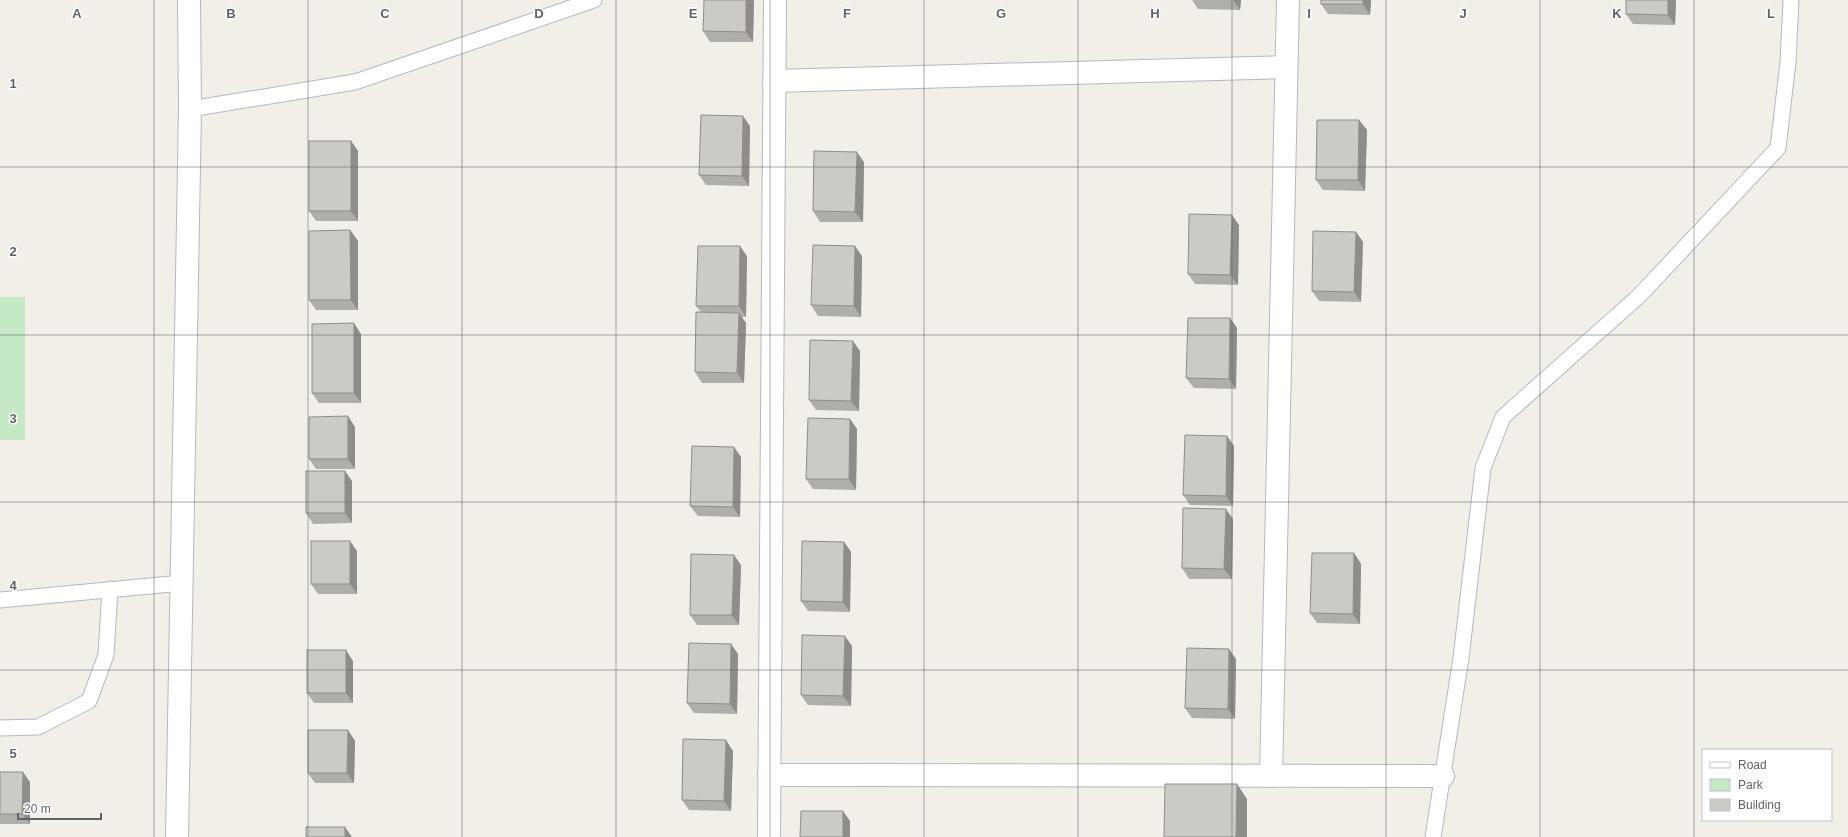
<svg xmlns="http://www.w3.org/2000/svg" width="1848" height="837" viewBox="0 0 1848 837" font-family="Arial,sans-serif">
  <rect width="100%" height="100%" fill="#f1efe8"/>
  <rect fill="#c5e8c5" x="0" y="297" width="25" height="143"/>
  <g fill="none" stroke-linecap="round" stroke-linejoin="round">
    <g stroke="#b5b8bc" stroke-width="17">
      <g id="service">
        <path d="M 190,109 L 355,82 L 594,0"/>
        <path d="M 0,600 L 182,583"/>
        <path d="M 0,728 L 38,727 L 89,701 L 106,655 L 110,589"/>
        <path d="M 1433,837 L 1461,658 L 1483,468 L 1503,417 L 1639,296 L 1778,148 L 1788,62 L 1791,0"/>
      </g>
    </g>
    <g stroke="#b5b8bc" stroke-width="24">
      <g id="minor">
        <path d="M 774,81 L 1286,67"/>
        <path d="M 769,775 L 1443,776"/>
        <path d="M 1271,776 L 1288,0"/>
        <path d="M 769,837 L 775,0"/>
      </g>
    </g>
    <g stroke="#b5b8bc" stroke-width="24">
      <path id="tertiary" d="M 177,837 L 190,109 L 189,0"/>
    </g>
    <use href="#service" stroke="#fff" stroke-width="15"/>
    <use href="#minor" stroke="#fff" stroke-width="22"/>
    <use href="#tertiary" stroke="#fff" stroke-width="22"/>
  </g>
  <g fill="#afaea9">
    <path d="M 754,0 L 753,42 L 710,42 L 703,31 Z"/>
    <path d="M 1192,0 L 1241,0 L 1240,10 L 1198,9 Z"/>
    <path d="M 1321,0 L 1371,0 L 1370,15 L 1328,14 L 1321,4 Z"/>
    <path d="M 1676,0 L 1675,25 L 1633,24 L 1626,14 Z"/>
    <path d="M 1359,120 L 1367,130 L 1365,191 L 1323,190 L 1316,180 Z"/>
    <path d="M 750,126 L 749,186 L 706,185 L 699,175 Z"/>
    <path d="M 351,141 L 358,151 L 358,221 L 316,221 L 309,211 Z"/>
    <path d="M 864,162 L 863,222 L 820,222 L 813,211 Z"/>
    <path d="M 1239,225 L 1238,285 L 1195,284 L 1188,274 Z"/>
    <path d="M 350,230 L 358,241 L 358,310 L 316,310 L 309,300 Z"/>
    <path d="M 1356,232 L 1363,242 L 1361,302 L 1319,301 L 1312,291 Z"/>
    <path d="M 747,256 L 746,317 L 741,317 L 746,323 L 744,383 L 702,383 L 695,372 L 701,312 L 696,306 Z"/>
    <path d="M 862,256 L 861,317 L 818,316 L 811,305 Z"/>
    <path d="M 1230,318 L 1237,328 L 1236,389 L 1194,388 L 1186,378 Z"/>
    <path d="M 361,334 L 361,403 L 319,403 L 312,393 Z"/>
    <path d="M 860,351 L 859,411 L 816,410 L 809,400 Z"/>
    <path d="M 850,419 L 857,429 L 856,490 L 813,489 L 806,479 Z"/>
    <path d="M 355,427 L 355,469 L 316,469 L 309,459 Z"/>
    <path d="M 1227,436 L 1234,446 L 1233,506 L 1190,505 L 1183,495 Z"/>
    <path d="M 741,457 L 740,517 L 698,516 L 690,506 Z"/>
    <path d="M 352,481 L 352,523 L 313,524 L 306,513 Z"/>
    <path d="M 1233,519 L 1232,579 L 1189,579 L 1182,568 Z"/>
    <path d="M 844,542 L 851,552 L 850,612 L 808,611 L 801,601 Z"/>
    <path d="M 357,551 L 357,594 L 318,594 L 311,584 Z"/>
    <path d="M 1354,553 L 1361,564 L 1360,624 L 1317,623 L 1310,613 Z"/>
    <path d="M 741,565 L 739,625 L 697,625 L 690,615 Z"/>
    <path d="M 852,646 L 851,706 L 808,705 L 801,695 Z"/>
    <path d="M 738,654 L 737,714 L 694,713 L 687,703 Z"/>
    <path d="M 1236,659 L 1235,719 L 1192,718 L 1185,708 Z"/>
    <path d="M 353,661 L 353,703 L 314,703 L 307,693 Z"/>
    <path d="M 355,741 L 354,783 L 315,783 L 308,773 Z"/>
    <path d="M 733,751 L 731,811 L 689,810 L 682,800 Z"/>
    <path d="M 0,772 L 30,782 L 30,824 L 0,824 Z"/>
  </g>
  <g fill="#8f8d8a">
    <path d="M 746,0 L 754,0 L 753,42 L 746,32 Z"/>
    <path d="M 1233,0 L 1241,0 L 1240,10 Z"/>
    <path d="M 1363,0 L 1371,0 L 1370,15 L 1363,4 Z"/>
    <path d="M 1668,0 L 1676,0 L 1675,25 L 1668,15 Z"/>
    <path d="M 743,116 L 750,126 L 749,186 L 742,176 Z"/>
    <path d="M 1359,120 L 1367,130 L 1365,191 L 1358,180 Z"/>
    <path d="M 351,141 L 358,151 L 358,221 L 351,211 Z"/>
    <path d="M 857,152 L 864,162 L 863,222 L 855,212 Z"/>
    <path d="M 1232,215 L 1239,225 L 1238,285 L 1230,275 Z"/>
    <path d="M 350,230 L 358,241 L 358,310 L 351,300 Z"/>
    <path d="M 1356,232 L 1363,242 L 1361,302 L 1354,292 Z"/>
    <path d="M 740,246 L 747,256 L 746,317 L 739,306 Z"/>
    <path d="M 855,246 L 862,256 L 861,317 L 854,306 Z"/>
    <path d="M 739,313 L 746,323 L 744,383 L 737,373 Z"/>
    <path d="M 1230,318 L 1237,328 L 1236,389 L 1229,379 Z"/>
    <path d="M 354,323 L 361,334 L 361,403 L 354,393 Z"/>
    <path d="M 853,341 L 860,351 L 859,411 L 851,401 Z"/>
    <path d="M 348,416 L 355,427 L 355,469 L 348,459 Z"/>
    <path d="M 850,419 L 857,429 L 856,490 L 849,479 Z"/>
    <path d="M 1227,436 L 1234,446 L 1233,506 L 1226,496 Z"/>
    <path d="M 734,447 L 741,457 L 740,517 L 733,507 Z"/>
    <path d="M 345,471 L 352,481 L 352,523 L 345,513 Z"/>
    <path d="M 1226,509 L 1233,519 L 1232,579 L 1224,569 Z"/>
    <path d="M 350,541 L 357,551 L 357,594 L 350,584 Z"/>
    <path d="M 844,542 L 851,552 L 850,612 L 843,602 Z"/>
    <path d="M 1354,553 L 1361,564 L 1360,624 L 1353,614 Z"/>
    <path d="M 734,555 L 741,565 L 739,625 L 732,615 Z"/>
    <path d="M 845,636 L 852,646 L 851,706 L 843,696 Z"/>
    <path d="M 731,644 L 738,654 L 737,714 L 730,704 Z"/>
    <path d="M 1229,649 L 1236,659 L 1235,719 L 1228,709 Z"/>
    <path d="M 346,650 L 353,661 L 353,703 L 346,693 Z"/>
    <path d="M 348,730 L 355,741 L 354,783 L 347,773 Z"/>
    <path d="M 726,740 L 733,751 L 731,811 L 724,801 Z"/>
    <path d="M 23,772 L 30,782 L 30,824 L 22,814 Z"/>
    <path d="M 1237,784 L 1247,799 L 1247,837 L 1236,837 Z"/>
    <path d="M 843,811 L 850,821 L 850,837 L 843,837 Z"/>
    <path d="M 345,827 L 352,837 L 345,837 Z"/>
  </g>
  <g fill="#cccac5" stroke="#8f8d8a">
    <path d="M 704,0 L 746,0 L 746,32 L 703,31 Z"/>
    <rect x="1321" y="0" width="42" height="4"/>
    <path d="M 1626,0 L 1668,0 L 1668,15 L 1626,14 Z"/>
    <path d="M 701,115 L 743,116 L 742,176 L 699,175 Z"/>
    <path d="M 1317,120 L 1359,120 L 1358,180 L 1316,180 Z"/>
    <rect x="309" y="141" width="42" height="70"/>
    <path d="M 814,151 L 857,152 L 855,212 L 813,211 Z"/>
    <path d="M 1189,214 L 1232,215 L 1230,275 L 1188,274 Z"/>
    <path d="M 350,230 L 351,300 L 309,300 L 309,231 Z"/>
    <path d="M 1313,231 L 1356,232 L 1354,292 L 1312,291 Z"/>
    <path d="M 813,245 L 855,246 L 854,306 L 811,305 Z"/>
    <path d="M 698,246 L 740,246 L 739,306 L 696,306 Z"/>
    <path d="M 696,312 L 739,313 L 737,373 L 695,372 Z"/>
    <path d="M 1188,318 L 1230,318 L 1229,379 L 1186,378 Z"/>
    <path d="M 354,323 L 354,393 L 312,393 L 312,324 Z"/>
    <path d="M 810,340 L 853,341 L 851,401 L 809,400 Z"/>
    <path d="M 348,416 L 348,459 L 309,459 L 309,417 Z"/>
    <path d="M 808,418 L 850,419 L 849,479 L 806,479 Z"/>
    <path d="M 1185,435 L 1227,436 L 1226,496 L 1183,495 Z"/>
    <path d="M 692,446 L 734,447 L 733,507 L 690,506 Z"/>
    <rect x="306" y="471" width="39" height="42"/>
    <path d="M 1183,508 L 1226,509 L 1224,569 L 1182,568 Z"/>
    <rect x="311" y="541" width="39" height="43"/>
    <path d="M 802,541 L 844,542 L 843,602 L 801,601 Z"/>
    <path d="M 1312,553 L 1354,553 L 1353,614 L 1310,613 Z"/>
    <path d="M 691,554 L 734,555 L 732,615 L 690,615 Z"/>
    <path d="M 802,635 L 845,636 L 843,696 L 801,695 Z"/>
    <path d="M 689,643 L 731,644 L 730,704 L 687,703 Z"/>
    <path d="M 1187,648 L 1229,649 L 1228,709 L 1185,708 Z"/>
    <rect x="307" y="650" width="39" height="43"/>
    <path d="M 308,730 L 348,730 L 347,773 L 308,773 Z"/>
    <path d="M 683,739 L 726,740 L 724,801 L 682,800 Z"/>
    <path d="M 0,772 L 23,772 L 22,814 L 0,814 Z"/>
    <path d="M 1165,784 L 1237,784 L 1236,837 L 1164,837 Z"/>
    <path d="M 801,811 L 843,811 L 843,837 L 800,837 Z"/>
    <rect x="306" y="827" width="39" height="10"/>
  </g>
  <path fill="none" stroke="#5f6368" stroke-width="1" stroke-opacity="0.55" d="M 154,0 L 154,837M 308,0 L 308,837M 462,0 L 462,837M 616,0 L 616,837M 770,0 L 770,837M 924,0 L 924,837M 1078,0 L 1078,837M 1232,0 L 1232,837M 1386,0 L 1386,837M 1540,0 L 1540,837M 1694,0 L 1694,837M 0,167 L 1848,167M 0,335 L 1848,335M 0,502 L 1848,502M 0,670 L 1848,670"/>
  <g font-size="13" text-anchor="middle" font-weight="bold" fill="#5f6368" stroke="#fff" stroke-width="3" stroke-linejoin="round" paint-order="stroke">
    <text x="77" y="18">A</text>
    <text x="231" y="18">B</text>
    <text x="385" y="18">C</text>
    <text x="539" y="18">D</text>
    <text x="693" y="18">E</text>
    <text x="847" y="18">F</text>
    <text x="1001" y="18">G</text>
    <text x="1155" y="18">H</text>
    <text x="1309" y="18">I</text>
    <text x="1463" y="18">J</text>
    <text x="1617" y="18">K</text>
    <text x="1771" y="18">L</text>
    <text x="13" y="88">1</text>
    <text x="13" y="256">2</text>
    <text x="13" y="423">3</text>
    <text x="13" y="590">4</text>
    <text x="13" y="758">5</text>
  </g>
  <rect x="1702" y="749" width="130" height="72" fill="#ffffff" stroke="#bfc1c3"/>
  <rect x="1710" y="762" width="20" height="6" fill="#ffffff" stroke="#bfc1c3"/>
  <text x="1738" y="769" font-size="12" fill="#5f6368">Road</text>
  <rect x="1710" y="779" width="20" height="12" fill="#c5e8c5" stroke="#bfc1c3"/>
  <text x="1738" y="789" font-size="12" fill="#5f6368">Park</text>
  <rect x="1710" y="799" width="20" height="12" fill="#cccac5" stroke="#bfc1c3"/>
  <text x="1738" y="809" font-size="12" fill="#5f6368">Building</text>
  <path d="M18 813v6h83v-6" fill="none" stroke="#5f6368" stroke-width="2"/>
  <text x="24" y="813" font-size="12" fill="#5f6368" stroke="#ffffff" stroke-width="3" paint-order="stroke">20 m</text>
</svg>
